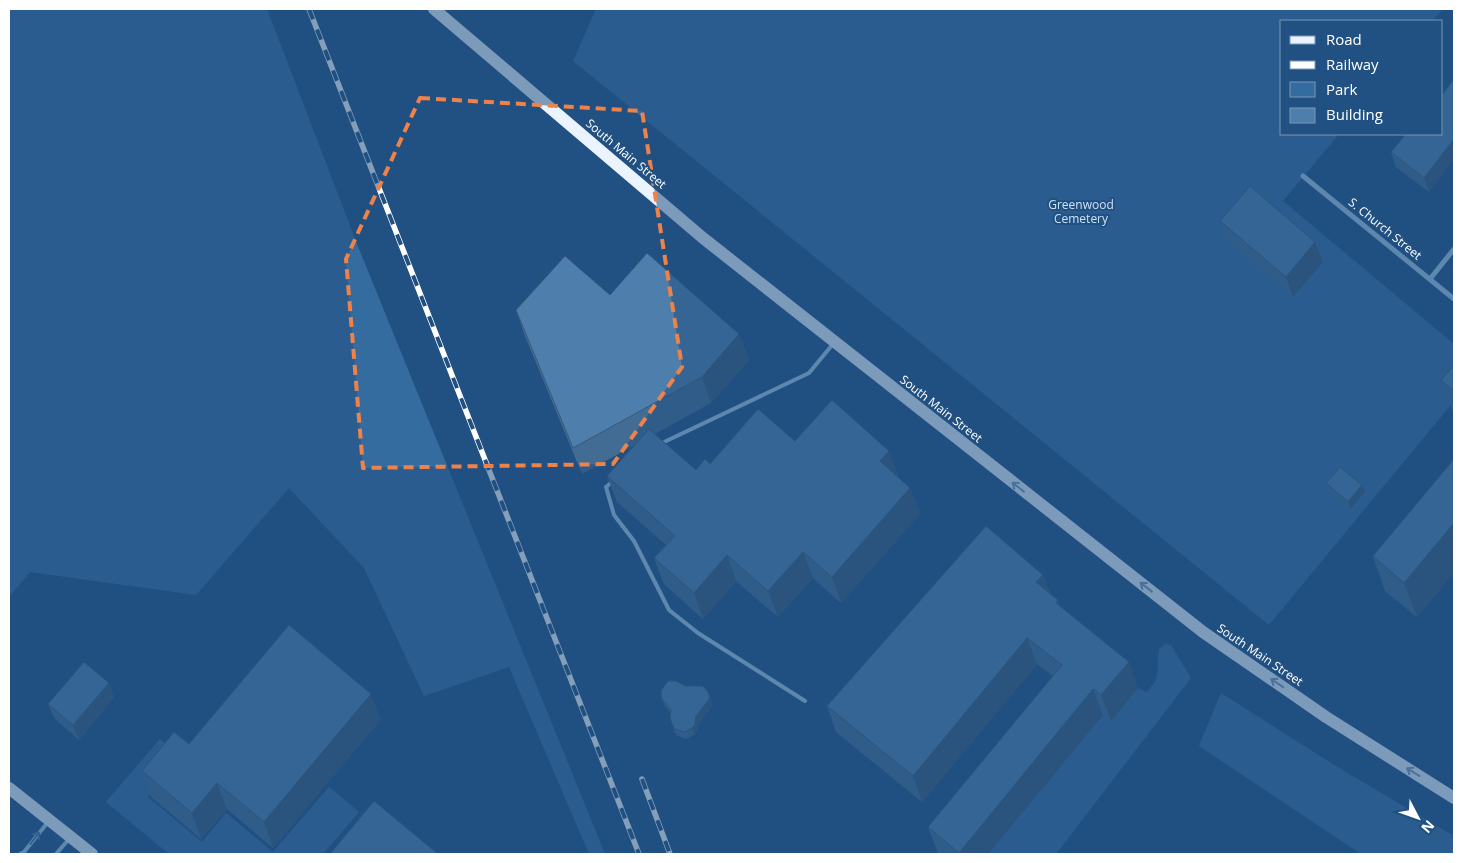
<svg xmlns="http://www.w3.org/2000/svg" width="1463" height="863" viewBox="0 0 1463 863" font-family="'Open Sans',sans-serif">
  <rect width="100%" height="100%" fill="#215182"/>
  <g fill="#356ca0">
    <path d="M 9,9 L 267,9 L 357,244 L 605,854 L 589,854 L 509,667 L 424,696 L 364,568 L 289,488 L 196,595 L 30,572 L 9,597 Z"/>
    <path d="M 596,9 L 1443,9 L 1432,21 L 1282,21 L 1282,134 L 1339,134 L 1283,201 L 1454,344 L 1454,401 L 1269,625 L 573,61 Z"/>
    <path d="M 1165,644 L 1171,645 L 1191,678 L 1056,854 L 988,854 L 1103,715 L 1111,721 L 1138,688 L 1147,692 C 1162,677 1156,667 1159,649 Z"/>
    <path d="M 1221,693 L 1339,768 L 1454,836 L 1454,854 L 1361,854 L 1199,746 Z"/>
    <path d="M 160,739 L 182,757 L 148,797 L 202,842 L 226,813 L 273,852 L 329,787 L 359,812 L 323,854 L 169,854 L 106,802 Z"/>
  </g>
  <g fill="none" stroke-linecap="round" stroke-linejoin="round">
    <g stroke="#a8c9e8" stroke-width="4">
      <path d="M 660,444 L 809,373 L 833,344"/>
      <path d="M 612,482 L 606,487 L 614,515 L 634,541 L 669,610 L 698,633 L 805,701"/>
      <path d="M 20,854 L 24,852 L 48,822"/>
      <path d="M 56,854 L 69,839"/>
    </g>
    <g stroke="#a8c9e8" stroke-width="5">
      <path d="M 1303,176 L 1454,299"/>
      <path d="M 1430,279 L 1454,249"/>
    </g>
    <g stroke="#ebf3fe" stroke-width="12">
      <path d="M 434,9 L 703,238 L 1203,632 L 1326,717 L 1454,798"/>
      <path d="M 9,788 L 92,854"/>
    </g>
    <g stroke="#fff" stroke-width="5.5">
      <g id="rail">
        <path d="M 309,9 L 639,854"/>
        <path d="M 642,779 L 670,854"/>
      </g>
    </g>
    <use href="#rail" stroke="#215182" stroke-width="4" stroke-dasharray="11" stroke-linecap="butt"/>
  </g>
  <g fill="#436c94">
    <path d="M 1442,134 L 1429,192 L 1396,167 L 1391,152 Z"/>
    <path d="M 1220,221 L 1315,242 L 1323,262 L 1293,297 L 1227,241 Z"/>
    <path d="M 610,295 L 739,334 L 749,360 L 711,403 L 655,434 L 696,470 L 710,464 L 795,441 L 899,477 L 898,477 L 910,488 L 920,514 L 841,603 L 813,578 L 778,617 L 736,581 L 703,619 L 664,584 L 654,558 L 666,545 L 617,502 L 607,476 L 633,446 L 582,474 L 525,336 L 516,310 Z"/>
    <path d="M 1454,365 L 1454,415 L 1441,380 Z"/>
    <path d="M 1454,459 L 1454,572 L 1417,617 L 1385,591 L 1373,556 Z"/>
    <path d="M 1326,483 L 1365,492 L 1350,509 L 1329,491 Z"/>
    <path d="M 1043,575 L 1050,593 L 1060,606 L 1138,688 L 1111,721 L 1103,715 L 988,854 L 939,854 L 938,853 L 928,827 L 1053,676 L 1037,664 L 922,802 L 836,732 L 827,706 Z"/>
    <path d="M 685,686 L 708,692 L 713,705 L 699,723 L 697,732 L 694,735 L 686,739 L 678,736 L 675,733 L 670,718 L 671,713 L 665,706 L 662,699 Z"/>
    <path d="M 371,694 L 380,720 L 273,848 L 227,809 L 201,839 L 151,797 L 142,771 L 189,744 Z"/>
    <path d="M 114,697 L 79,740 L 54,718 L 48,704 Z"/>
  </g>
  <g fill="#375878">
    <path d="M 1454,139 L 1454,159 L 1429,192 L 1424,178 Z"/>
    <path d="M 1315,242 L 1323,262 L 1293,297 L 1286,277 Z"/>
    <path d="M 739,334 L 749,360 L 711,403 L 702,377 Z"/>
    <path d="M 889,451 L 899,477 L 890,487 L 880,461 Z"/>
    <path d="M 1362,485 L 1365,492 L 1350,509 L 1348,502 Z"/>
    <path d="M 910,488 L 920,514 L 841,603 L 832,577 Z"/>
    <path d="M 1454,523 L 1454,572 L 1417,617 L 1404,583 Z"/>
    <path d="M 803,552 L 813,578 L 778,617 L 768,591 Z"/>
    <path d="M 727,555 L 736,581 L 703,619 L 694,593 Z"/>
    <path d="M 1043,575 L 1052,601 L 1036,582 Z"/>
    <path d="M 1027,638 L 1037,664 L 922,802 L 913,776 Z"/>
    <path d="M 1129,662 L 1138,688 L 1111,721 L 1101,695 Z"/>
    <path d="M 109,683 L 114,697 L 79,740 L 73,725 Z"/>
    <path d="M 1093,689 L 1103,715 L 988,854 L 960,854 L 959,853 Z"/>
    <path d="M 708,692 L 713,705 L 699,723 L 697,732 L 694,735 L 692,728 L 696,716 Z"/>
    <path d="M 371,694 L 380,720 L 273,848 L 264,822 Z"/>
    <path d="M 217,783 L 227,809 L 201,839 L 192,813 Z"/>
  </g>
  <g fill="#4e7eac" stroke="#375878">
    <path d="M 1454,79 L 1454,139 L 1424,178 L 1391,152 L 1406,134 L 1442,134 L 1442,95 Z"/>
    <path d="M 1250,186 L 1315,242 L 1286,277 L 1220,221 Z"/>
    <path d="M 647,253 L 739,334 L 702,377 L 573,448 L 516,310 L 565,256 L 610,295 Z"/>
    <path d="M 1454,365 L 1454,391 L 1441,380 Z"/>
    <path d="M 832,400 L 889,451 L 880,461 L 910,488 L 832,577 L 803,552 L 768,591 L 727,555 L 694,593 L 654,558 L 675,536 L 607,476 L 649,429 L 696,470 L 705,459 L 710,464 L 758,409 L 795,441 Z"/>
    <path d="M 1454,459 L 1454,523 L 1404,583 L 1373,556 Z"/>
    <path d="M 1340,467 L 1362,485 L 1348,502 L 1326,483 Z"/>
    <path d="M 986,526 L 1043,575 L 1036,582 L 1058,600 L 1056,603 L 1129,662 L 1101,695 L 1093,689 L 959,853 L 928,827 L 1062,665 L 1027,638 L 913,776 L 827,706 Z"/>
    <path d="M 289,625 L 371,694 L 264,822 L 217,783 L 192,813 L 142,771 L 174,732 L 189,744 Z"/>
    <path d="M 84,662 L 109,683 L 73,725 L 48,704 Z"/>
    <path d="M 668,681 L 676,681 L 685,686 L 703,686 L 708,692 L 710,698 L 696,716 L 695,725 L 692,728 L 684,732 L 675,729 L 673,726 L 670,718 L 671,710 L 662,699 L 661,691 Z"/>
    <path d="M 374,801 L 438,854 L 330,854 Z"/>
  </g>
  <defs><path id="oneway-shaft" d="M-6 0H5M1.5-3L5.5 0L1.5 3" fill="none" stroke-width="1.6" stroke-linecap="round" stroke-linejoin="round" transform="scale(1.25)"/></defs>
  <g stroke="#7c9aba">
    <use href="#oneway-shaft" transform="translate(1018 487) rotate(-142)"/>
    <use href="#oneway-shaft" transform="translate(1146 587) rotate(-142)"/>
    <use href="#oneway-shaft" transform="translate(1277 683) rotate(-146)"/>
    <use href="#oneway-shaft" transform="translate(1413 772) rotate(-148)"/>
  </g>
  <use stroke="#4a75a1" href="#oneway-shaft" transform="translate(35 838) rotate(-52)"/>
  <path d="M0 0H1463V863H0ZM 420,98 L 642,111 L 682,367 L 613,464 L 363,468 L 346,259 Z" fill="#215182" fill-opacity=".55" fill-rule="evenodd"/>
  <path fill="none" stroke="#ee8249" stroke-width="4" stroke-dasharray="10 6" stroke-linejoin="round" d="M 420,98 L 642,111 L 682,367 L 613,464 L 363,468 L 346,259 Z"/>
  <g text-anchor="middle" stroke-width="4" stroke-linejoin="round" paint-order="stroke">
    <g font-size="12" fill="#fff" stroke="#215182">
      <text transform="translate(626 154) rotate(40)" y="4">South Main Street</text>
      <text transform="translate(1385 229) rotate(39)" y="4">S. Church Street</text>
      <text transform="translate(941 409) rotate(38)" y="4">South Main Street</text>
      <text transform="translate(1260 655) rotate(34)" y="4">South Main Street</text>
    </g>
    <g font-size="12" fill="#cce2f6" stroke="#215182">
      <text x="1081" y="209">Greenwood<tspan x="1081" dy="14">Cemetery</tspan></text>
    </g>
  </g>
  <rect width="1463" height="863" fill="none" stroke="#ffffff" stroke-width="20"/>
  <rect x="1280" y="20" width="162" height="115" fill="#215182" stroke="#7a97b4"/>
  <rect x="1290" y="36" width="25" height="8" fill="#ebf3fe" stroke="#7a97b4"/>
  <text x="1326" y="45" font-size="15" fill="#ffffff">Road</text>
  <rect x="1290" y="61" width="25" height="8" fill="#ffffff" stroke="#7a97b4"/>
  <text x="1326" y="70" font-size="15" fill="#ffffff">Railway</text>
  <rect x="1290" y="82" width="25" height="15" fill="#356ca0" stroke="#7a97b4"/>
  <text x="1326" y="95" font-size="15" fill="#ffffff">Park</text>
  <rect x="1290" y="108" width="25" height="15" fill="#4e7eac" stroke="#7a97b4"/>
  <text x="1326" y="120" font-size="15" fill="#ffffff">Building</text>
  <g transform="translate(1418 818) rotate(131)" stroke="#215182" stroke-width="4" paint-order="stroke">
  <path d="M0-4L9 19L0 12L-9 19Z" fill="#ffffff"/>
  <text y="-8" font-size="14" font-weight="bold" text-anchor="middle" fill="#ffffff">N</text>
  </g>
</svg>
